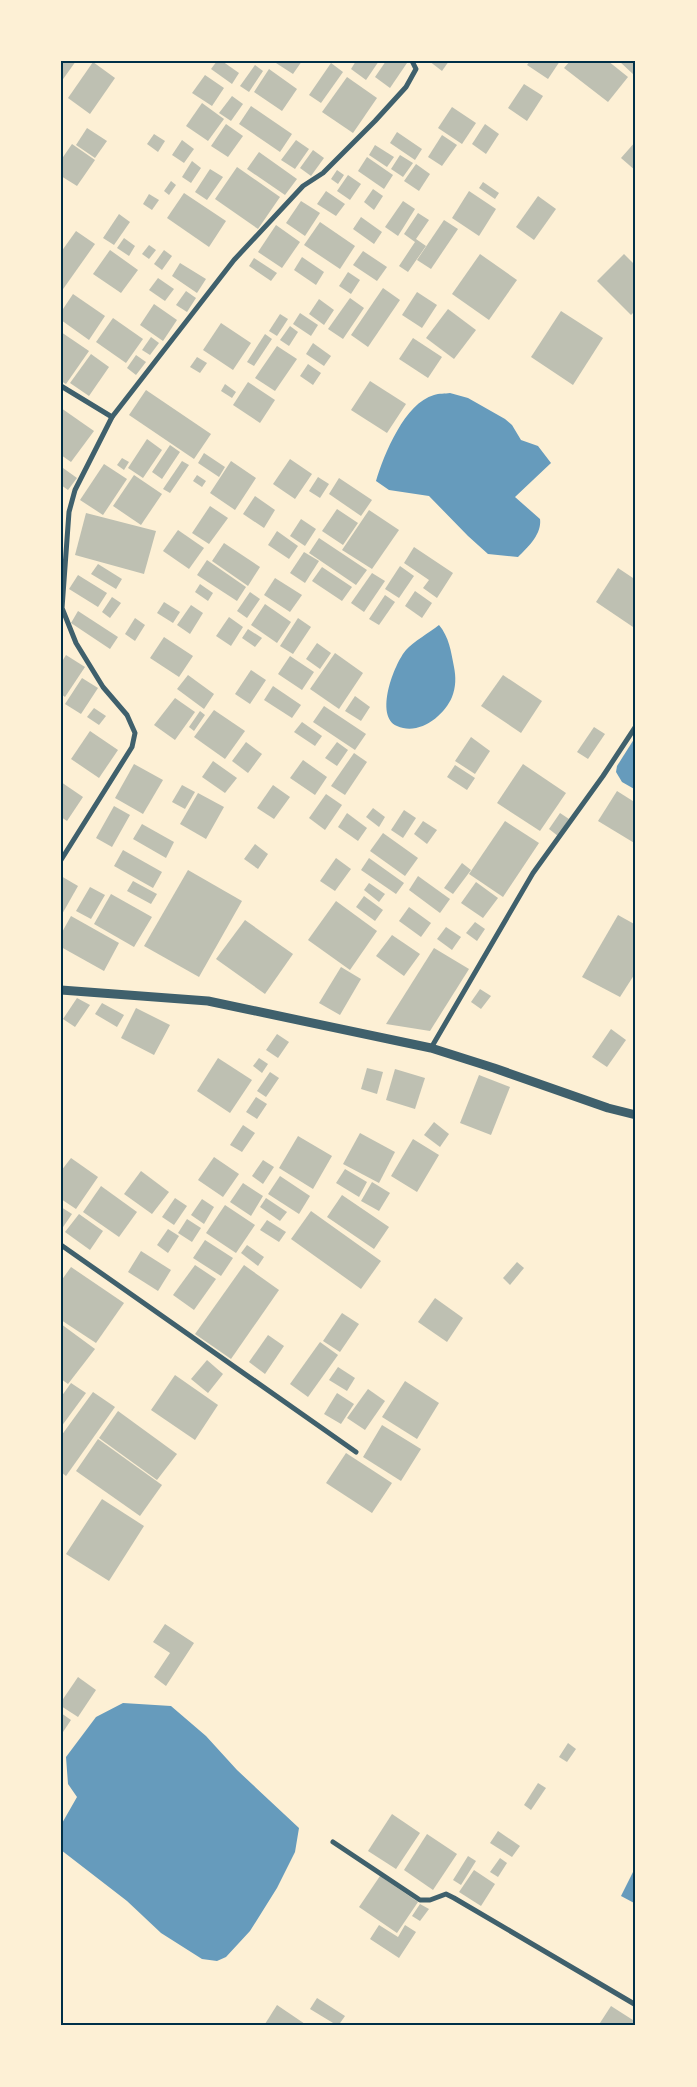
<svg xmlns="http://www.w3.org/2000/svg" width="697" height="2087" viewBox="0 0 697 2087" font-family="Spectral,serif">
  <rect width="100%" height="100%" fill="#fdf0d5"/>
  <g fill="#669bbc">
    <path d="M 450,393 L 468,398 L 505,419 L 512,425 L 521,440 L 538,446 L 551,463 L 515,497 L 540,519 C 542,534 528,547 518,557 L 488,554 L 468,536 L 429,496 L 389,490 L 376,481 C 384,454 405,403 434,395 C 439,393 445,394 450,393 Z"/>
    <path d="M 439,625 C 449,637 451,651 454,667 C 456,677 456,687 452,697 C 444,716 419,736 397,726 C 374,716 394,664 406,650 C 414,641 429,633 439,625 Z"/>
    <path d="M 636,736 L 636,790 L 622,782 L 616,772 L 617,766 Z"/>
    <path d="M 123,1703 L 171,1706 L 206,1736 L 237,1770 L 299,1828 L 295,1852 L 277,1888 L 250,1931 L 226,1957 L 217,1961 L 202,1959 L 161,1933 L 127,1901 L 61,1850 L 61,1825 L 77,1797 L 68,1784 L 66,1757 L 96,1717 Z"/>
    <path d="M 636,1866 L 636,1904 L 621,1896 Z"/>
  </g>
  <g fill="#bec0b2">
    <path d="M 61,61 L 76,61 L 61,82 Z"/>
    <path d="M 217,61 L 222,61 L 239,73 L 232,84 L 211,69 Z"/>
    <path d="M 278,61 L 302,61 L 293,74 L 276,63 Z"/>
    <path d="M 356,61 L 379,61 L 366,80 L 351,69 Z"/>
    <path d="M 386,61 L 404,61 L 407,63 L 390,88 L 375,77 Z"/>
    <path d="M 429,61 L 449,61 L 442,71 Z"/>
    <path d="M 530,61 L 560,61 L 548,79 L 527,65 Z"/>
    <path d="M 570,61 L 608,61 L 628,77 L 608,102 L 564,68 Z"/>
    <path d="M 619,61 L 636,61 L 636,74 L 634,75 Z"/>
    <path d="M 93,62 L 115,78 L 90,114 L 68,98 Z"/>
    <path d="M 331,63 L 343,72 L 321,103 L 309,95 Z"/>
    <path d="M 255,65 L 263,71 L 249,92 L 240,86 Z"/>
    <path d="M 269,69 L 297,89 L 282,111 L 254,92 Z"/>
    <path d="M 205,75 L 224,88 L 212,106 L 192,93 Z"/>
    <path d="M 347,77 L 377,98 L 353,133 L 322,112 Z"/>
    <path d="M 524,84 L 543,96 L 527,121 L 508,108 Z"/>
    <path d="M 232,96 L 243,104 L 231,121 L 219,113 Z"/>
    <path d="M 202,103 L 224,119 L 208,141 L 186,126 Z"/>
    <path d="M 251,106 L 292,134 L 280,152 L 239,124 Z"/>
    <path d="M 452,107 L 476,123 L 462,144 L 438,128 Z"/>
    <path d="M 226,124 L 243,136 L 228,157 L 211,146 Z"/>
    <path d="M 485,124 L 499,134 L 486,154 L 472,144 Z"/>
    <path d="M 87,128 L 107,141 L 95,158 L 76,145 Z"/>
    <path d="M 397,132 L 422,149 L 415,160 L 390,143 Z"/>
    <path d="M 154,134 L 165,141 L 158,152 L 147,144 Z"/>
    <path d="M 442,135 L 457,145 L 442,166 L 428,157 Z"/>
    <path d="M 182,140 L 194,149 L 184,163 L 172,155 Z"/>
    <path d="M 296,140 L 309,149 L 295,169 L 281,160 Z"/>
    <path d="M 636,141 L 636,171 L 621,158 Z"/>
    <path d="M 72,144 L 95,160 L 77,186 L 61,176 L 61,160 Z"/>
    <path d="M 375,145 L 394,157 L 387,167 L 369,155 Z"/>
    <path d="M 313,150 L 324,158 L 311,176 L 300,168 Z"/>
    <path d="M 259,152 L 297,179 L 285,195 L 247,169 Z"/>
    <path d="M 400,155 L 413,163 L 403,177 L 391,169 Z"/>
    <path d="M 367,157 L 393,175 L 384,189 L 358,171 Z"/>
    <path d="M 192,161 L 201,168 L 191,183 L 182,177 Z"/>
    <path d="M 416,164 L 430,174 L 419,191 L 404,181 Z"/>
    <path d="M 237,167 L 280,197 L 258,229 L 215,199 Z"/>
    <path d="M 210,169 L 223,177 L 207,200 L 195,192 Z"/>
    <path d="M 337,170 L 344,175 L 338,184 L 331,179 Z"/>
    <path d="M 348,175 L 361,184 L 350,200 L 337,191 Z"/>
    <path d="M 171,181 L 176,185 L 169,195 L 164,191 Z"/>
    <path d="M 483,182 L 499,193 L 495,199 L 479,188 Z"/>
    <path d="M 373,189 L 383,196 L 374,210 L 364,202 Z"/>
    <path d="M 326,191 L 345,204 L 336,216 L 317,204 Z"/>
    <path d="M 469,191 L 496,209 L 479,236 L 452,218 Z"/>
    <path d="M 184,193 L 226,221 L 209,247 L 167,218 Z"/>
    <path d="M 149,194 L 159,200 L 152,210 L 143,204 Z"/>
    <path d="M 538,196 L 556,209 L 534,240 L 516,227 Z"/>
    <path d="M 301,201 L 320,213 L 305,236 L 286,223 Z"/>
    <path d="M 403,201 L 415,209 L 398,236 L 385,227 Z"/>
    <path d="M 418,213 L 429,220 L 416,239 L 426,246 L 408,272 L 399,266 L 415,242 L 404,234 Z"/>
    <path d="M 119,214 L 130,222 L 114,245 L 103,238 Z"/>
    <path d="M 361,217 L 382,232 L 374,244 L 353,229 Z"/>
    <path d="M 444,220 L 458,229 L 431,269 L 417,260 Z"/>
    <path d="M 320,222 L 355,246 L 340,269 L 304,245 Z"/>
    <path d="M 276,225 L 300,242 L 282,268 L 258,252 Z"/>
    <path d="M 76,231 L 95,244 L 61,292 L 61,252 Z"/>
    <path d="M 124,238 L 135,246 L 129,256 L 117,248 Z"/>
    <path d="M 149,245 L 156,250 L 149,259 L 142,254 Z"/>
    <path d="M 110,250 L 138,270 L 121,293 L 93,274 Z"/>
    <path d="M 164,250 L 172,256 L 162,270 L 154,264 Z"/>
    <path d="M 363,251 L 387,267 L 377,281 L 353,265 Z"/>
    <path d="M 480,254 L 517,280 L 489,320 L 452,294 Z"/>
    <path d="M 624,254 L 636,266 L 636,310 L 631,315 L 597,281 Z"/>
    <path d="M 302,257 L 324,272 L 316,285 L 294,270 Z"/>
    <path d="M 254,258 L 277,273 L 271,281 L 249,266 Z"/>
    <path d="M 180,263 L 206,279 L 197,293 L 172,276 Z"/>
    <path d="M 348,272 L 360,280 L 351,294 L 339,286 Z"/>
    <path d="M 158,278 L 174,289 L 165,301 L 149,290 Z"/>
    <path d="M 383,288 L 400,300 L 368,347 L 351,335 Z"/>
    <path d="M 186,291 L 196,298 L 187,312 L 176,305 Z"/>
    <path d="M 417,292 L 437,305 L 422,328 L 402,315 Z"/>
    <path d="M 73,294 L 105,316 L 89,340 L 61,320 L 61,312 Z"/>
    <path d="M 350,298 L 364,308 L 343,339 L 328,329 Z"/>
    <path d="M 319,299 L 334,310 L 324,325 L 309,314 Z"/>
    <path d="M 154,304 L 177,320 L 163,341 L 140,325 Z"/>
    <path d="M 448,309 L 476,330 L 454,359 L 426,338 Z"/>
    <path d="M 561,311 L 603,338 L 573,385 L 531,357 Z"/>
    <path d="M 300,313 L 318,325 L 311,336 L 293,324 Z"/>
    <path d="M 280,314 L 288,319 L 277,336 L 269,331 Z"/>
    <path d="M 113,318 L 143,339 L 126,363 L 96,342 Z"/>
    <path d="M 221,323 L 251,343 L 233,370 L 203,350 Z"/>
    <path d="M 290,326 L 298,332 L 289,346 L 280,340 Z"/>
    <path d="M 61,332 L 89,351 L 66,384 L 61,381 Z"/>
    <path d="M 265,334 L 272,339 L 254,366 L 247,362 Z"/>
    <path d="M 151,337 L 159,343 L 150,355 L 142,350 Z"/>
    <path d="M 413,338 L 442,357 L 428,378 L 399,359 Z"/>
    <path d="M 313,343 L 331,356 L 324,366 L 306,354 Z"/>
    <path d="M 277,346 L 297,359 L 275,391 L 255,378 Z"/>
    <path d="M 91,354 L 109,367 L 89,396 L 70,383 Z"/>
    <path d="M 136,355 L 146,362 L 136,375 L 127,368 Z"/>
    <path d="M 197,357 L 207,363 L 200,373 L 190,367 Z"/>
    <path d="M 308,364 L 321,373 L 313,385 L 300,376 Z"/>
    <path d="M 370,381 L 406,404 L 387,433 L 351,410 Z"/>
    <path d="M 248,382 L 275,400 L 260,423 L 233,405 Z"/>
    <path d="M 225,384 L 236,392 L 232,398 L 221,391 Z"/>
    <path d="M 146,390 L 211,434 L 194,459 L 129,415 Z"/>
    <path d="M 61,408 L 94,431 L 71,462 L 61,455 Z"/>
    <path d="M 147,439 L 162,450 L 143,478 L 128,468 Z"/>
    <path d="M 170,445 L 180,452 L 162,479 L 152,472 Z"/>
    <path d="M 204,453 L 225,467 L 219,477 L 198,463 Z"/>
    <path d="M 122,458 L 129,462 L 124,470 L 117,465 Z"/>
    <path d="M 290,459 L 312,474 L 295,499 L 273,484 Z"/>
    <path d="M 182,461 L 189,465 L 170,493 L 163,489 Z"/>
    <path d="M 231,461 L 256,478 L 235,510 L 210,493 Z"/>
    <path d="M 104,464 L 127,479 L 103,515 L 80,500 Z"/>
    <path d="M 63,468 L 77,478 L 68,490 L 61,485 Z"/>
    <path d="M 134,475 L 162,494 L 141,525 L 113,506 Z"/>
    <path d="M 197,475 L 206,481 L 202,487 L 193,481 Z"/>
    <path d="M 318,477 L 329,484 L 320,498 L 309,491 Z"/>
    <path d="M 339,478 L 372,500 L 361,516 L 329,494 Z"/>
    <path d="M 255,496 L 275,510 L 264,528 L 243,514 Z"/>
    <path d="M 210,506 L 228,518 L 209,544 L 192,533 Z"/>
    <path d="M 337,509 L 358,523 L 343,545 L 322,531 Z"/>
    <path d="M 369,510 L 399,530 L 372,569 L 342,550 Z"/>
    <path d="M 86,513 L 156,531 L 144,574 L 75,555 Z"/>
    <path d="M 301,519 L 316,529 L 305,546 L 290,536 Z"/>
    <path d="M 178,530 L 204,548 L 189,569 L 163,551 Z"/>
    <path d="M 277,531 L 298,546 L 289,559 L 268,545 Z"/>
    <path d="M 319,538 L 367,570 L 356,585 L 309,553 Z"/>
    <path d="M 224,543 L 260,567 L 248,586 L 212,561 Z"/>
    <path d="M 414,547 L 453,573 L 437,598 L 423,588 L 429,580 L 404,563 Z"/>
    <path d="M 304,552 L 319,561 L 305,583 L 290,573 Z"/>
    <path d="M 207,560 L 246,587 L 237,601 L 197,575 Z"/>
    <path d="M 98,564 L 122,579 L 116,589 L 91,574 Z"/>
    <path d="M 400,566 L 414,576 L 399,598 L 385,589 Z"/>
    <path d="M 322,567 L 352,587 L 342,601 L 312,581 Z"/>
    <path d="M 618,568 L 636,580 L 636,629 L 596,602 Z"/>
    <path d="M 372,573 L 385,581 L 364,612 L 351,603 Z"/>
    <path d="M 78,575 L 107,593 L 98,607 L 69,589 Z"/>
    <path d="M 275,578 L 302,595 L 290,612 L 264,595 Z"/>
    <path d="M 200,584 L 213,593 L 208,601 L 195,592 Z"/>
    <path d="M 415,591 L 432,603 L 422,618 L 405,606 Z"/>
    <path d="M 250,592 L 260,599 L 247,618 L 237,611 Z"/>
    <path d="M 385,595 L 395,602 L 379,625 L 369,619 Z"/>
    <path d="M 112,597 L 121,603 L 110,618 L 102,612 Z"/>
    <path d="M 164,602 L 180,612 L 173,623 L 157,613 Z"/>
    <path d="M 265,604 L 291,622 L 277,643 L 251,625 Z"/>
    <path d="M 191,605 L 203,613 L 190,634 L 177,625 Z"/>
    <path d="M 78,611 L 118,637 L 110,649 L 71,623 Z"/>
    <path d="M 229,617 L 243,627 L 231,646 L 216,636 Z"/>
    <path d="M 135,618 L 145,625 L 135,641 L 125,634 Z"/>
    <path d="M 298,618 L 311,627 L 293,654 L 280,646 Z"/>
    <path d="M 248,629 L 262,638 L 255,647 L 242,638 Z"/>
    <path d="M 164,637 L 193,656 L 179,677 L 150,658 Z"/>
    <path d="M 317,643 L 331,653 L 320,669 L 306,659 Z"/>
    <path d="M 335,653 L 363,673 L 339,709 L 310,689 Z"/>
    <path d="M 66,655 L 85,667 L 65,697 L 61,694 L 61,663 Z"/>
    <path d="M 290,656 L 314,672 L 302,690 L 278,674 Z"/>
    <path d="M 251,670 L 266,680 L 250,704 L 235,694 Z"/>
    <path d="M 188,675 L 214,694 L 204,709 L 177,689 Z"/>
    <path d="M 503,675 L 542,701 L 521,733 L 481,706 Z"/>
    <path d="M 82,678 L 98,688 L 81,714 L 65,704 Z"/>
    <path d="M 273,686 L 301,705 L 292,718 L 264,700 Z"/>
    <path d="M 355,696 L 370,707 L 361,721 L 345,711 Z"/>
    <path d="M 175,698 L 195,712 L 175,740 L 154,725 Z"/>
    <path d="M 324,706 L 366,734 L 355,750 L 313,722 Z"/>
    <path d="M 94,708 L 106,716 L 99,725 L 87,717 Z"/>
    <path d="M 214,710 L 245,731 L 225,759 L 194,737 Z"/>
    <path d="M 200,711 L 205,715 L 194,731 L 189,727 Z"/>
    <path d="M 302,722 L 322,736 L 315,746 L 294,732 Z"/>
    <path d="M 594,727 L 605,734 L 588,759 L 577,752 Z"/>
    <path d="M 90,731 L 118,750 L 99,778 L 71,759 Z"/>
    <path d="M 471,737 L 490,751 L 475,774 L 455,761 Z"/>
    <path d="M 246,742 L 262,754 L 248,773 L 232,761 Z"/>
    <path d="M 337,742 L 348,750 L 337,766 L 325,758 Z"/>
    <path d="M 354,753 L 367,762 L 345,795 L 331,786 Z"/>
    <path d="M 303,760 L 327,777 L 315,795 L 290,778 Z"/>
    <path d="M 213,761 L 237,778 L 225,793 L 202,777 Z"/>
    <path d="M 134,764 L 163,780 L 143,814 L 115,798 Z"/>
    <path d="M 523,764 L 566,793 L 540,831 L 497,803 Z"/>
    <path d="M 455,765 L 475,778 L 467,790 L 447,777 Z"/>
    <path d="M 61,782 L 83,797 L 67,821 L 61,817 Z"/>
    <path d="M 182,785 L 195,792 L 185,809 L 172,802 Z"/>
    <path d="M 273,785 L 290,797 L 274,819 L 257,808 Z"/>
    <path d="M 617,791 L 636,803 L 636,844 L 598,821 Z"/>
    <path d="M 198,793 L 224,807 L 206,839 L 180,824 Z"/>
    <path d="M 326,794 L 342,805 L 325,830 L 309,818 Z"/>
    <path d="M 114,806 L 130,815 L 112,847 L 96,838 Z"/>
    <path d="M 373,808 L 385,817 L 379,827 L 366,817 Z"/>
    <path d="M 404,810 L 416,818 L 403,838 L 391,830 Z"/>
    <path d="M 347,813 L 367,828 L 358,841 L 338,827 Z"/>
    <path d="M 560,813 L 569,819 L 558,836 L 549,829 Z"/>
    <path d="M 423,821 L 437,830 L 427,844 L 414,834 Z"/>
    <path d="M 505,821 L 539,843 L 503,897 L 469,874 Z"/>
    <path d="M 142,824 L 174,842 L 166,858 L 133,839 Z"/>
    <path d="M 383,833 L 418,858 L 405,876 L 370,851 Z"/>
    <path d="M 255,844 L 268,854 L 258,869 L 244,859 Z"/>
    <path d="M 123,850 L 162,872 L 153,888 L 114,866 Z"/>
    <path d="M 336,858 L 351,869 L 335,891 L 320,881 Z"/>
    <path d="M 369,858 L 404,883 L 396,894 L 361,870 Z"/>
    <path d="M 462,863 L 471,870 L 453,894 L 444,888 Z"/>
    <path d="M 188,870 L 242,901 L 199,977 L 144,946 Z"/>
    <path d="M 61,876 L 78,886 L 61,916 Z"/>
    <path d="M 418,876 L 450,899 L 440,913 L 409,890 Z"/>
    <path d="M 133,881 L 157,894 L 151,904 L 127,891 Z"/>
    <path d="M 476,882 L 498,898 L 483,918 L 461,903 Z"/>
    <path d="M 369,883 L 385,894 L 379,902 L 364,890 Z"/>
    <path d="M 90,887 L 105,895 L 91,919 L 76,911 Z"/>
    <path d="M 111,894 L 152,917 L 134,947 L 94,924 Z"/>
    <path d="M 364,896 L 383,910 L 375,921 L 356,907 Z"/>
    <path d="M 336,901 L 377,931 L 350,970 L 308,940 Z"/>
    <path d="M 409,907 L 431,923 L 421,937 L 399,921 Z"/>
    <path d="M 618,915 L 636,925 L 636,972 L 620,997 L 582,977 Z"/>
    <path d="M 71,916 L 119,943 L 104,971 L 61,947 L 61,934 Z"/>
    <path d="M 245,920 L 293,954 L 265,994 L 216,959 Z"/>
    <path d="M 475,922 L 485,929 L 477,941 L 466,933 Z"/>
    <path d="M 446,927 L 461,937 L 452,950 L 437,939 Z"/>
    <path d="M 392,935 L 420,954 L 404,976 L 376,956 Z"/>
    <path d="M 434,948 L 469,969 L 430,1031 L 386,1024 Z"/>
    <path d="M 341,967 L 361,979 L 340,1015 L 319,1003 Z"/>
    <path d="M 480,989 L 491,996 L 481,1009 L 471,1002 Z"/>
    <path d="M 77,998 L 90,1005 L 75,1027 L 63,1019 Z"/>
    <path d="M 102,1003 L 124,1015 L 117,1027 L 95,1014 Z"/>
    <path d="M 136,1008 L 170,1025 L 154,1055 L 121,1038 Z"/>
    <path d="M 611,1029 L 626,1040 L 607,1067 L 592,1057 Z"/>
    <path d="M 277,1034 L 289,1042 L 278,1058 L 266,1050 Z"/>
    <path d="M 218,1058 L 252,1080 L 230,1113 L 197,1091 Z"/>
    <path d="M 259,1058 L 268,1064 L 262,1073 L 253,1066 Z"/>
    <path d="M 367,1068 L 383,1072 L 377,1094 L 361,1089 Z"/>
    <path d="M 395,1069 L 425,1078 L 415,1109 L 386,1100 Z"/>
    <path d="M 270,1072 L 279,1078 L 266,1097 L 257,1091 Z"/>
    <path d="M 479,1075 L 510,1087 L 491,1135 L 460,1123 Z"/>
    <path d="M 256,1097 L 267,1104 L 257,1119 L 246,1112 Z"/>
    <path d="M 434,1122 L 449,1134 L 440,1147 L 424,1135 Z"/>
    <path d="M 243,1125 L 255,1133 L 242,1152 L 230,1145 Z"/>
    <path d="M 360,1133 L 395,1152 L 379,1183 L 343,1164 Z"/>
    <path d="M 298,1136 L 332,1156 L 313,1189 L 279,1168 Z"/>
    <path d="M 413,1139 L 439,1155 L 417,1192 L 391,1176 Z"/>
    <path d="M 214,1157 L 239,1174 L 223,1197 L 198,1180 Z"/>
    <path d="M 71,1158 L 98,1177 L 76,1209 L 61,1199 L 61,1171 Z"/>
    <path d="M 263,1160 L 274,1167 L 263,1184 L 252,1176 Z"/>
    <path d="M 345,1169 L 367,1182 L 359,1197 L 336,1183 Z"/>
    <path d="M 141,1171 L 169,1192 L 152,1214 L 124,1194 Z"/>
    <path d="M 280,1176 L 310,1196 L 299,1214 L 268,1194 Z"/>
    <path d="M 372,1182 L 390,1193 L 379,1211 L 361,1201 Z"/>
    <path d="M 243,1183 L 263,1196 L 251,1216 L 230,1202 Z"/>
    <path d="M 101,1186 L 137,1212 L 119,1237 L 83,1212 Z"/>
    <path d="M 342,1195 L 389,1227 L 374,1249 L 327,1217 Z"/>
    <path d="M 175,1198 L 187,1206 L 174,1225 L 162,1217 Z"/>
    <path d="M 266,1198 L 287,1212 L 280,1221 L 260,1207 Z"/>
    <path d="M 202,1199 L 214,1207 L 204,1224 L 191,1215 Z"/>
    <path d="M 225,1205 L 255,1225 L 236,1253 L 206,1233 Z"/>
    <path d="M 61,1207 L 72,1214 L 61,1230 Z"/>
    <path d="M 311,1211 L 381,1261 L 361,1289 L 291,1239 Z"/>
    <path d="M 79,1214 L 103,1231 L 90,1250 L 65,1232 Z"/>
    <path d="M 187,1219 L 201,1228 L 192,1242 L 178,1233 Z"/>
    <path d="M 267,1220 L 286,1232 L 279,1242 L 260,1230 Z"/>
    <path d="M 168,1229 L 179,1236 L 168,1253 L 157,1245 Z"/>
    <path d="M 205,1240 L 233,1258 L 221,1276 L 193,1258 Z"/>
    <path d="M 247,1245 L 264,1257 L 258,1266 L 241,1253 Z"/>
    <path d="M 141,1251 L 171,1270 L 158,1291 L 128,1272 Z"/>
    <path d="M 517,1262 L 524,1268 L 510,1285 L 503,1278 Z"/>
    <path d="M 195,1265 L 216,1279 L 194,1310 L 173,1295 Z"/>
    <path d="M 244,1265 L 279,1290 L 231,1359 L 195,1334 Z"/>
    <path d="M 71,1267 L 124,1303 L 96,1343 L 61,1320 L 61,1281 Z"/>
    <path d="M 435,1298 L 463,1318 L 447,1342 L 418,1322 Z"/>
    <path d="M 342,1313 L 359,1324 L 340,1352 L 323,1341 Z"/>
    <path d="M 61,1324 L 95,1349 L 68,1384 L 61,1379 Z"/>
    <path d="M 268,1335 L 284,1346 L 265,1374 L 249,1362 Z"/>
    <path d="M 320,1342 L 338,1355 L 308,1397 L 290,1384 Z"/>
    <path d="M 207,1360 L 223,1374 L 208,1393 L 191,1379 Z"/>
    <path d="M 338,1367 L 355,1378 L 347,1391 L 329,1380 Z"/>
    <path d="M 175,1375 L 218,1405 L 195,1440 L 151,1410 Z"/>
    <path d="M 405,1381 L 439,1403 L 417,1439 L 382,1417 Z"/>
    <path d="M 71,1383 L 86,1393 L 61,1427 L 61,1397 Z"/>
    <path d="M 368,1389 L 385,1401 L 365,1430 L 347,1418 Z"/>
    <path d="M 93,1392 L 115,1407 L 66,1476 L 61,1472 L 61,1436 Z"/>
    <path d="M 337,1393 L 354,1404 L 341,1424 L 324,1414 Z"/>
    <path d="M 118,1411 L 177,1454 L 157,1480 L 99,1438 Z"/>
    <path d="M 382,1425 L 421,1449 L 401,1481 L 363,1457 Z"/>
    <path d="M 98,1439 L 162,1485 L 140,1516 L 76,1471 Z"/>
    <path d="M 346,1453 L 392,1483 L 372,1513 L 326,1483 Z"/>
    <path d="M 102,1499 L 144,1526 L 109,1581 L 66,1554 Z"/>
    <path d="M 165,1624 L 194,1643 L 166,1686 L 154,1677 L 170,1653 L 153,1642 Z"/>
    <path d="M 78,1677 L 96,1690 L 78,1717 L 61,1706 L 61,1702 Z"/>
    <path d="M 61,1713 L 71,1720 L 61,1735 Z"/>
    <path d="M 568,1743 L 576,1749 L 567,1762 L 559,1757 Z"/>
    <path d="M 538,1783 L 546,1788 L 531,1810 L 524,1805 Z"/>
    <path d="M 392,1814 L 420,1833 L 396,1869 L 368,1851 Z"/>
    <path d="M 498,1831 L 520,1846 L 512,1857 L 490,1843 Z"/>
    <path d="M 427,1834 L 457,1854 L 433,1890 L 404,1870 Z"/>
    <path d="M 468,1856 L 476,1861 L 461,1885 L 453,1880 Z"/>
    <path d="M 500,1858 L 507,1863 L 498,1877 L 490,1872 Z"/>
    <path d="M 474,1870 L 495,1884 L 481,1906 L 459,1892 Z"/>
    <path d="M 380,1876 L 418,1902 L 397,1933 L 359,1907 Z"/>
    <path d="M 420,1904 L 429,1909 L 420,1921 L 412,1916 Z"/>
    <path d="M 379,1925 L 398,1937 L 405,1925 L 416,1932 L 399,1958 L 370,1939 Z"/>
    <path d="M 317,1998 L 345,2016 L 338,2026 L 310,2009 Z"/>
    <path d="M 277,2005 L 305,2024 L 303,2026 L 265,2024 Z"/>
    <path d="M 611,2006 L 636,2022 L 636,2026 L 598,2026 Z"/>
  </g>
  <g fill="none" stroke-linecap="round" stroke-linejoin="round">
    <g stroke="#3f606c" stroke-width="5">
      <path d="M 61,386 L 112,417"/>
      <path d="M 61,860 L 132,747 L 135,733 L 127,715 L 103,687 L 76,643 L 62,608 L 69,512 L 75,490 L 112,417 L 234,260 L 303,186 L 323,173 L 375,121 L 406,87 L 416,69 L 412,61"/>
      <path d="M 431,1048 L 533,873 L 603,776 L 636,726"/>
      <path d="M 61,1245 L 356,1452"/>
      <path d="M 333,1842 L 420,1900 L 430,1900 L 446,1894 L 454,1898 L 636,2005"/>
    </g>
    <path stroke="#3f606c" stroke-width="9" d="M 61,990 L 208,1001 L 431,1048 L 494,1068 L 608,1108 L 636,1115"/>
  </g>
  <rect width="697" height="2087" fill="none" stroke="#fdf0d5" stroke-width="125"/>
  <rect x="62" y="62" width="572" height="1962" fill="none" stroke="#003049" stroke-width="2"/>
</svg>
